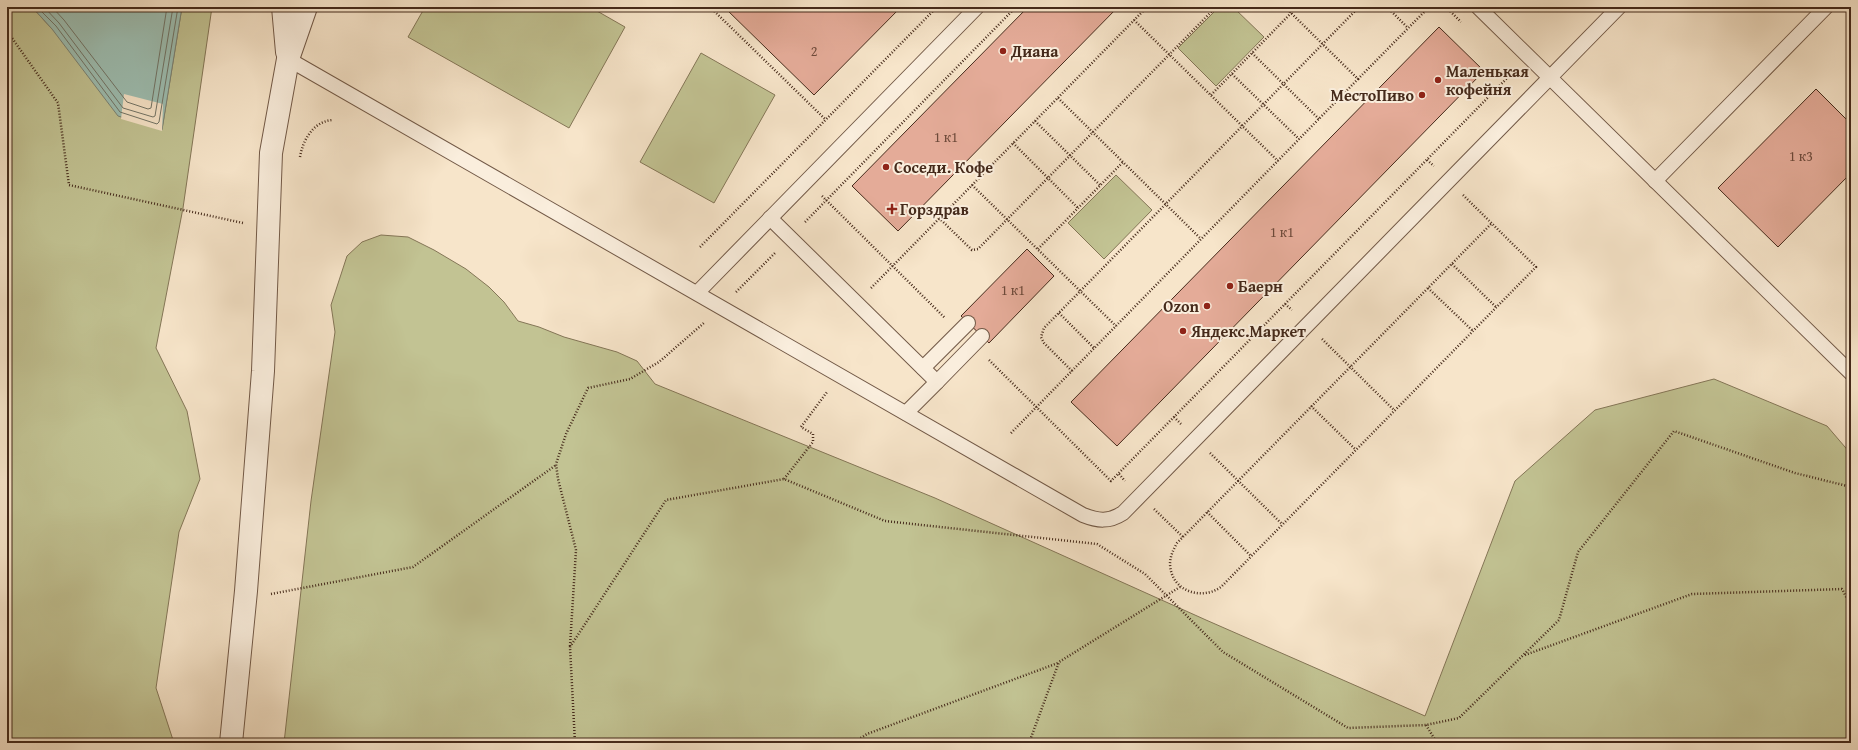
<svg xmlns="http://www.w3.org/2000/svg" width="1858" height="750" viewBox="0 0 1858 750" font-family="'Gentium Book Plus',serif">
  <rect width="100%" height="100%" fill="#f7e5ca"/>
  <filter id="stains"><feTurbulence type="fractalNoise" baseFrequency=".005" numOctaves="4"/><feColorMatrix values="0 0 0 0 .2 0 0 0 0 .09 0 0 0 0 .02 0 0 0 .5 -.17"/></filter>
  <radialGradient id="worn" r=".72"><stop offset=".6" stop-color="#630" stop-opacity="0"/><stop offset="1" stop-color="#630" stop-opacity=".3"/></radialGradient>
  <g fill="#c2c393" stroke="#847657">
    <path d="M 7,7 L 32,7 L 52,29 L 162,129 L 182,7 L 212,7 L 183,208 L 156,348 L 187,411 L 200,479 L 179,532 L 156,688 L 174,743 L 7,743 Z"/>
    <path d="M 425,7 L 590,7 L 625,27 L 569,128 L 408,37 Z"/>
    <path d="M 1219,7 L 1233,7 L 1264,37 L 1216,86 L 1178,48 Z"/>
    <path d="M 701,53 L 775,95 L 714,203 L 640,162 Z"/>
    <path d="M 1116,175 L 1152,210 L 1104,259 L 1068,223 Z"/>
    <path d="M 381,235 L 408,237 L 434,250 L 466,269 L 489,287 L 504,302 L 518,321 L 539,327 L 564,337 L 617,352 L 637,361 L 655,384 L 935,498 L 1206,620 L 1425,716 L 1515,481 L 1595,410 L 1714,379 L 1827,426 L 1851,454 L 1851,743 L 284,743 L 311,501 L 335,332 L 331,305 L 347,256 L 362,242 Z"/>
  </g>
  <path fill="#9dbfb3" stroke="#7a8376" d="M 32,7 L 182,7 L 162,130 L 118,116 L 52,29 Z"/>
  <path fill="#f7e5ca" d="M 124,94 L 163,104 L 162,131 L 121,119 Z"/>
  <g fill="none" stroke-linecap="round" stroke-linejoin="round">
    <g stroke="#717467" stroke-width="1">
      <path d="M 37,7 L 56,26 L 120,112 L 157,124 L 159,122 L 178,7"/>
      <path d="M 44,7 L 59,23 L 123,108 L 153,117 L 155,116 L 173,7"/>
      <path d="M 52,7 L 64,20 L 127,102 L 148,109 L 151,108 L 167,7"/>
    </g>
  </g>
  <g fill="#e4ab98" stroke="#452a1b">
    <path d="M 724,7 L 901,7 L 814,95 Z"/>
    <path d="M 1028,7 L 1118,7 L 898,231 L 852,186 Z"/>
    <path d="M 1439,27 L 1484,71 L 1117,446 L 1071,402 Z"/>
    <path d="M 1816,89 L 1851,124 L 1851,173 L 1778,247 L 1718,188 Z"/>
    <path d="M 1027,249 L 1054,276 L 989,343 L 961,316 Z"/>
  </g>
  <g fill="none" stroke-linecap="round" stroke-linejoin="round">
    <g stroke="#725947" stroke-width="16">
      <g id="lane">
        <path d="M 1478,7 L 1851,373"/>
        <path d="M 288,59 L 1083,515 C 1098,521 1109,522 1123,513 L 1619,7"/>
        <path d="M 1655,181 L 1826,7"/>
        <path d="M 770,218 L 937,382 L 906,413"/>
        <path d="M 697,293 L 977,7"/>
        <path d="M 923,368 L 968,323"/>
        <path d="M 937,382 L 982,336"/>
      </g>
    </g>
    <g stroke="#725947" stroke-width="24">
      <g id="street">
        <path d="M 283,7 L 287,52"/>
        <path d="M 231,743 L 246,591 L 263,371 L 271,153 L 288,59 L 306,7"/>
      </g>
    </g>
    <g stroke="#452a1b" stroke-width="2.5" stroke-dasharray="1 2" stroke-linecap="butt">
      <path d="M 710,7 L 826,120"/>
      <path d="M 1387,7 L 1408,28"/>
      <path d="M 1446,7 L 1461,22"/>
      <path d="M 1134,20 L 1278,161"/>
      <path d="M 7,31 L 58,103 L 69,185 L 243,223"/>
      <path d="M 1252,53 L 1319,119"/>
      <path d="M 1232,74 L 1299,139"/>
      <path d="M 1358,79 L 1429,7"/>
      <path d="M 1211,95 L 1297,7"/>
      <path d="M 1058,98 L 1201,239"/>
      <path d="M 1035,121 L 1100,185"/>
      <path d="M 1013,143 L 1078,208"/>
      <path d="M 300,157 C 303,139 314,121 333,120"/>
      <path d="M 1427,160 L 1434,166"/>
      <path d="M 972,185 L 1116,326"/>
      <path d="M 1463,195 L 1536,267 L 1221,587 C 1201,601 1171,591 1170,564 C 1170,557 1173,550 1177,543 L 1492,223"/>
      <path d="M 822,196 L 945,318"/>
      <path d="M 939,218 L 972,250 L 978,249 L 1216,7"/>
      <path d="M 805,222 L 1016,7"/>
      <path d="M 700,247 L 937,7"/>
      <path d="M 1038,249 L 1123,162"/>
      <path d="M 1452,264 L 1496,307"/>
      <path d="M 871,288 L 1147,7"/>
      <path d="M 1428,288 L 1473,331"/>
      <path d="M 736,292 L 775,253"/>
      <path d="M 1285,304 L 1292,310"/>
      <path d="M 1059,313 L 1094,348"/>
      <path d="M 1322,339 L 1394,410"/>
      <path d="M 989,360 L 1111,481 L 1514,71"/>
      <path d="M 1072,371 L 1044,343 L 1041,337 L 1044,328 L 1359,7"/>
      <path d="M 1311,406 L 1356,450"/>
      <path d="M 1174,417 L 1181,424"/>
      <path d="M 1011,433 L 1358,79 L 1285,7"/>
      <path d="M 1210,453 L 1282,524"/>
      <path d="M 1119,474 L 1125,481"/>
      <path d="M 784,479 L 813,442 L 813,434 L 801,427 L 827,392"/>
      <path d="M 1154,509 L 1183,537"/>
      <path d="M 1207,512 L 1251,556"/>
      <path d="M 271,594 L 413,567 L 556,465"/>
      <path d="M 570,646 L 576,550 L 558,479 L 556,464 L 566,434 L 588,388 L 630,379 L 659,362 L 705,322"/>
      <path d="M 1525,655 L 1692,594 L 1842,589 L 1851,606"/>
      <path d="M 1426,725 L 1437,743"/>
      <path d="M 575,743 L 570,647 L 666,500 L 784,479 L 885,521 L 1097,544 L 1145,574 L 1223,652 L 1348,728 L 1426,725 L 1459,718 L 1559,620 L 1578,552 L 1674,431 L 1795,473 L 1851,487"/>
      <path d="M 853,743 L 867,734 L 1058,663"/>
      <path d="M 1029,743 L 1059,662 L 1180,587"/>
    </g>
    <use href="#lane" stroke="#faeedd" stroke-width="14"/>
    <use href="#street" stroke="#faeedd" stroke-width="22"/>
  </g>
  <g fill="#8f2418" stroke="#faeedd" stroke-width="1.5">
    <circle cx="1003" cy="51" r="4"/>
    <circle cx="1438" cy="80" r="4"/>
    <circle cx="1422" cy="95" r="4"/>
    <circle cx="886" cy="167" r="4"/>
    <path d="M890 203h4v4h4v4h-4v4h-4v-4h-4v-4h4z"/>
    <circle cx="1230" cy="286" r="4"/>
    <circle cx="1207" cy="306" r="4"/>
    <circle cx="1183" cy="331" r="4"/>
  </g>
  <g text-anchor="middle" stroke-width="4" stroke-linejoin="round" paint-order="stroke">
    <g font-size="14" fill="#6d4a3a">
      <text x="814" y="56">2</text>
      <text x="946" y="142">1 к1</text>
      <text x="1801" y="161">1 к3</text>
      <text x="1282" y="237">1 к1</text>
      <text x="1013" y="295">1 к1</text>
    </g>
    <g font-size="16" font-weight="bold" fill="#452a1b" stroke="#faeedd" text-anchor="start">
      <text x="1011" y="57">Диана</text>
      <text x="1446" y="77">Маленькая<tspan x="1446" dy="18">кофейня</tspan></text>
      <text x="1414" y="101" text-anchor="end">МестоПиво</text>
      <text x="894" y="173">Соседи. Кофе</text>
      <text x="900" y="215">Горздрав</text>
      <text x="1238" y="292">Баерн</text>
      <text x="1199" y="312" text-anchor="end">Ozon</text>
      <text x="1191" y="337">Яндекс.Маркет</text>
    </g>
  </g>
  <rect width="1858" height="750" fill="none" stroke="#f7e5ca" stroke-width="24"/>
  <rect x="8" y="8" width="1842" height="734" fill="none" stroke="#452a1b" stroke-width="2"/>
  <rect x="12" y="12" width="1834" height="726" fill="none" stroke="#452a1b"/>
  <rect width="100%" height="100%" filter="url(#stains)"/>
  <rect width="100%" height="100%" fill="url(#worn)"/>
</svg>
